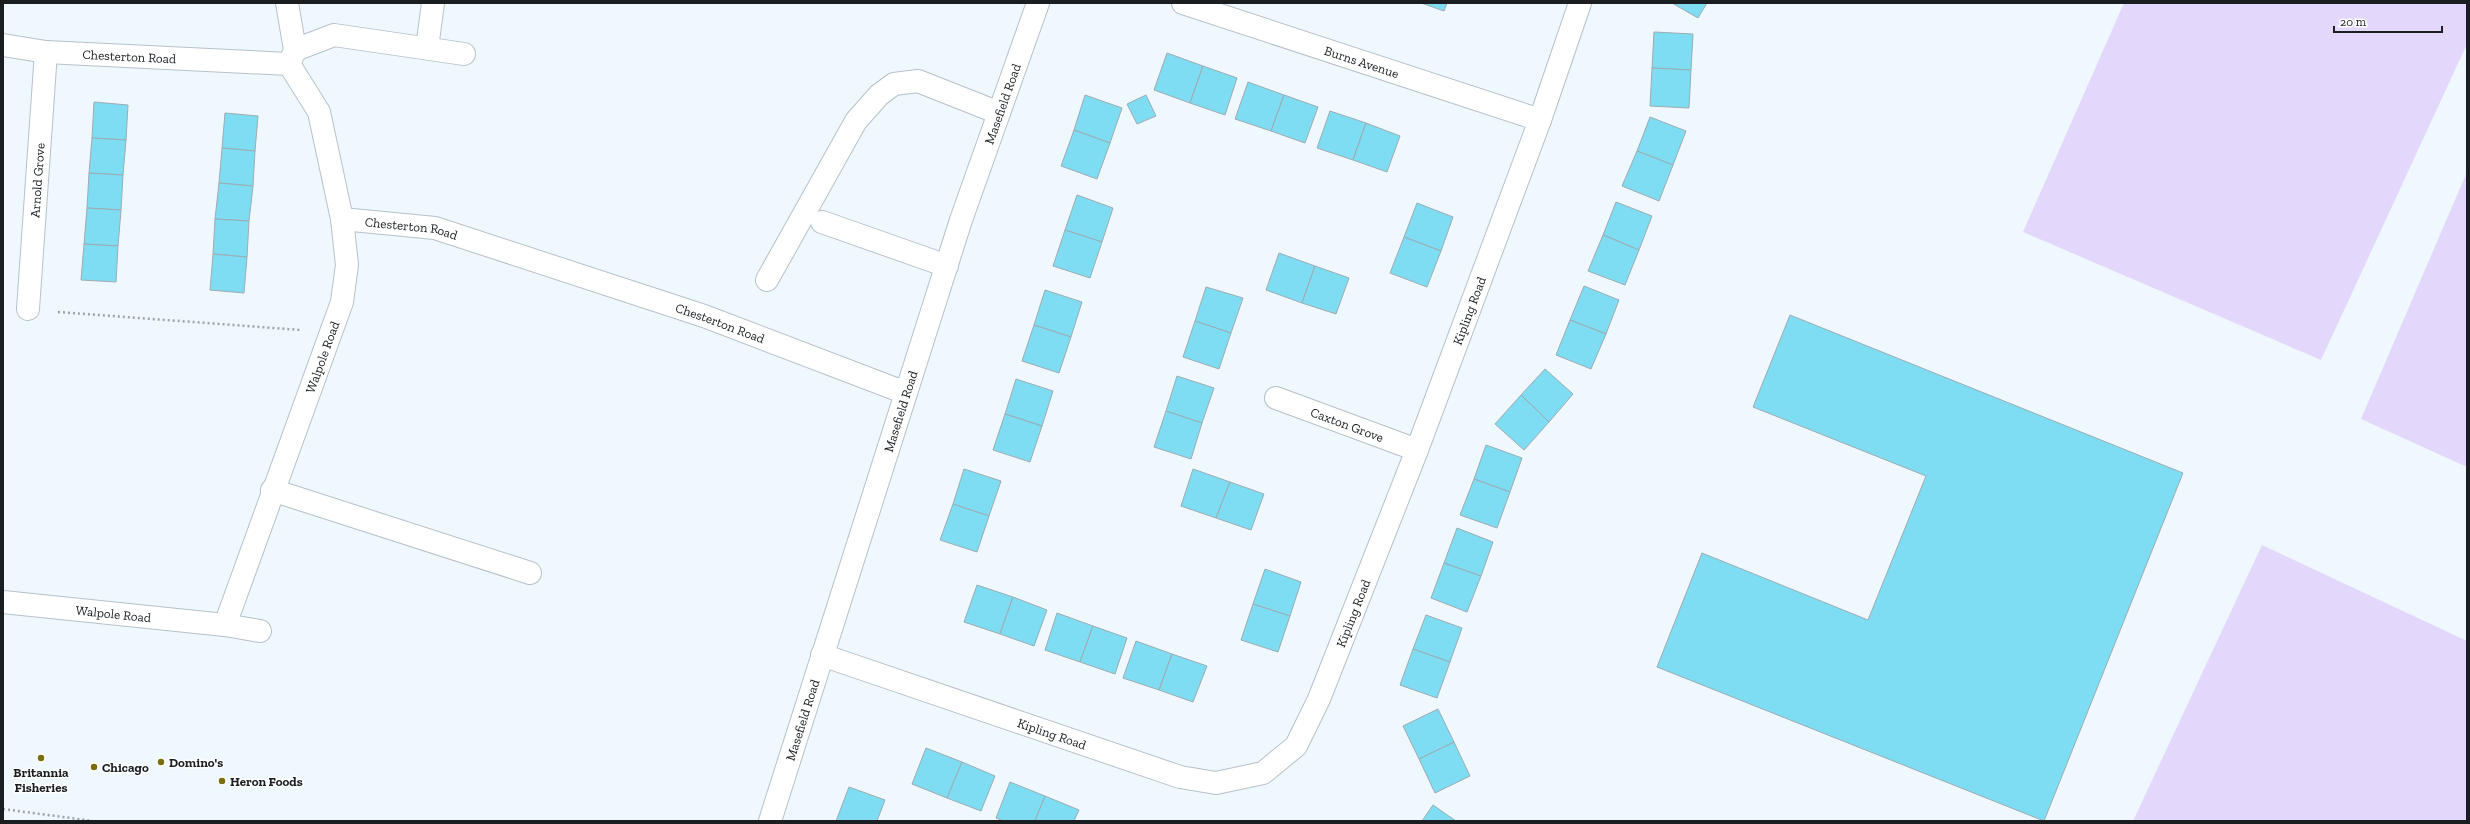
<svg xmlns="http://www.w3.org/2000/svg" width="2470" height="824" viewBox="0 0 2470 824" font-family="'Zilla Slab',serif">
  <rect width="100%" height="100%" fill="#eff7ff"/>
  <g fill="#e3d8fc">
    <path d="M 2124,3 L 2467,3 L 2467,44 L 2321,360 L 2023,232 Z"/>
    <path d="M 2467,172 L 2467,467 L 2361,419 Z"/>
    <path d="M 2262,545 L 2467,641 L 2467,821 L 2133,821 Z"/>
  </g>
  <g fill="#7edcf3" stroke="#9dacb0">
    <path d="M 1421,3 L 1447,3 L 1444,11 Z"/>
    <path d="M 1672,3 L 1707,3 L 1698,18 Z"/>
    <path d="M 1654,32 L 1693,34 L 1691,70 L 1652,68 Z"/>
    <path d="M 1167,53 L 1203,66 L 1190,103 L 1154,90 Z"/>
    <path d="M 1203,66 L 1237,78 L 1225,115 L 1190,103 Z"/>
    <path d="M 1652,68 L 1691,70 L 1689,108 L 1650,106 Z"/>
    <path d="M 1248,82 L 1284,95 L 1271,131 L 1235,119 Z"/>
    <path d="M 1085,95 L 1122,108 L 1110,143 L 1074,130 Z"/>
    <path d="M 1146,95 L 1156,116 L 1137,124 L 1127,104 Z"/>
    <path d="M 1284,95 L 1318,107 L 1305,143 L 1271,131 Z"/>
    <path d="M 94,102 L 128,105 L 126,140 L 92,138 Z"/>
    <path d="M 1330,111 L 1366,123 L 1353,160 L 1317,148 Z"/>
    <path d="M 225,113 L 258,116 L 255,151 L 222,148 Z"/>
    <path d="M 1650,117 L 1686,131 L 1673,165 L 1637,151 Z"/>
    <path d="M 1366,123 L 1400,136 L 1387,172 L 1353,160 Z"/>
    <path d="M 1074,130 L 1110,143 L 1097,179 L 1061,166 Z"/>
    <path d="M 92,138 L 126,140 L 123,175 L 89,173 Z"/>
    <path d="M 222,148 L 255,151 L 253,186 L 219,183 Z"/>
    <path d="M 1637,151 L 1673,165 L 1659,201 L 1622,186 Z"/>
    <path d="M 89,173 L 123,175 L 121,210 L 87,208 Z"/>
    <path d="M 219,183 L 253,186 L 249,221 L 215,219 Z"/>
    <path d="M 1077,195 L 1113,208 L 1102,242 L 1065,230 Z"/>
    <path d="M 1616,202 L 1652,216 L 1639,250 L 1603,235 Z"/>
    <path d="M 1417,203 L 1453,217 L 1441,251 L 1404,237 Z"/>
    <path d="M 87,208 L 121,210 L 118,246 L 84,244 Z"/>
    <path d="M 215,219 L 249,221 L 247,257 L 213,254 Z"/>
    <path d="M 1065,230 L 1102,242 L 1090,278 L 1053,266 Z"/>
    <path d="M 1603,235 L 1639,250 L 1625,285 L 1588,271 Z"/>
    <path d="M 1404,237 L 1441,251 L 1427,287 L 1390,273 Z"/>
    <path d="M 84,244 L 118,246 L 116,282 L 81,280 Z"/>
    <path d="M 1279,253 L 1315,266 L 1302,303 L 1266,290 Z"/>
    <path d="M 213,254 L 247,257 L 244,293 L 210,290 Z"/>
    <path d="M 1315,266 L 1349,278 L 1336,314 L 1302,303 Z"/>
    <path d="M 1584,286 L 1619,300 L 1606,334 L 1570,320 Z"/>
    <path d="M 1206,287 L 1243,298 L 1231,333 L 1195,321 Z"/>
    <path d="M 1045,290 L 1082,302 L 1071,337 L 1034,325 Z"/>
    <path d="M 1790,315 L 2183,473 L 2044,821 L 1657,667 L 1702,553 L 1868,620 L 1926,476 L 1753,407 Z"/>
    <path d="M 1570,320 L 1606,334 L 1591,369 L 1556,355 Z"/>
    <path d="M 1195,321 L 1231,333 L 1219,369 L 1183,357 Z"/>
    <path d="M 1034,325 L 1071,337 L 1059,373 L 1022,361 Z"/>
    <path d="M 1545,369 L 1573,394 L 1549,422 L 1521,395 Z"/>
    <path d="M 1177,376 L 1214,388 L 1202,423 L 1166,411 Z"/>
    <path d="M 1016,379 L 1053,391 L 1042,426 L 1005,414 Z"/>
    <path d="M 1521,395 L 1549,422 L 1524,450 L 1495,424 Z"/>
    <path d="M 1166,411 L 1202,423 L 1191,459 L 1154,447 Z"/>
    <path d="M 1005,414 L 1042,426 L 1030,462 L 993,450 Z"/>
    <path d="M 1486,445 L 1522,458 L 1510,492 L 1474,479 Z"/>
    <path d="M 964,469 L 1001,481 L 989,516 L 953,504 Z"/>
    <path d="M 1193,469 L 1230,482 L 1216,518 L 1181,506 Z"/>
    <path d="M 1474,479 L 1510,492 L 1497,528 L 1460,515 Z"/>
    <path d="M 1230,482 L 1264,494 L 1251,530 L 1216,518 Z"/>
    <path d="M 953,504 L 989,516 L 977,552 L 940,540 Z"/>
    <path d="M 1457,528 L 1493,542 L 1481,576 L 1444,563 Z"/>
    <path d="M 1444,563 L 1481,576 L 1467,612 L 1431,598 Z"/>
    <path d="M 1265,569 L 1301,582 L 1290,616 L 1253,604 Z"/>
    <path d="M 977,585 L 1013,597 L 1000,634 L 964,622 Z"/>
    <path d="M 1013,597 L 1047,610 L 1034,646 L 1000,634 Z"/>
    <path d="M 1253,604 L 1290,616 L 1278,652 L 1241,640 Z"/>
    <path d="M 1057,613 L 1093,626 L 1080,662 L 1045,650 Z"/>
    <path d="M 1426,615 L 1462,628 L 1450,662 L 1413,649 Z"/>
    <path d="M 1093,626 L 1127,638 L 1115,674 L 1080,662 Z"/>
    <path d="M 1136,641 L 1172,654 L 1159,690 L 1123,678 Z"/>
    <path d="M 1413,649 L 1450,662 L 1437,698 L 1400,685 Z"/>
    <path d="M 1172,654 L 1207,666 L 1193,702 L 1159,690 Z"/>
    <path d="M 1438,709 L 1454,742 L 1419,759 L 1403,726 Z"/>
    <path d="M 1454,742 L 1470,776 L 1435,793 L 1419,759 Z"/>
    <path d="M 926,748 L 962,762 L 947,798 L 912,784 Z"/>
    <path d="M 962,762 L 995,776 L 981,811 L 947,798 Z"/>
    <path d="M 1010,782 L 1045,796 L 1035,821 L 1004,821 L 996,818 Z"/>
    <path d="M 849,787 L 885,800 L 877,821 L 836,821 Z"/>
    <path d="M 1045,796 L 1079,810 L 1074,821 L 1035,821 Z"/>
    <path d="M 1433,805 L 1456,821 L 1422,821 Z"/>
  </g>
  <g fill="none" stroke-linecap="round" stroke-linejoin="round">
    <g stroke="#b7c1ca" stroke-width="24">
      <g id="minor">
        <path d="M 287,3 L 295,50 L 290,62"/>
        <path id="s1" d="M 1183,3 L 1540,120"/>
        <path id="s2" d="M 3,45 L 46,52 L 289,64 L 319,112 L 342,219 L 347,265 L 342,302 L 225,625"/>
        <path d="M 427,48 L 433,3"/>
        <path d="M 295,50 L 334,35 L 464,54"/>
        <path id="s3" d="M 342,219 L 435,228 L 704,316 L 906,393"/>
        <path d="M 822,222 L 947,266"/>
        <path d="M 767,280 L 856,121 L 879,95 L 894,84 L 918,81 L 999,113"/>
        <path id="s4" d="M 28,309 L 46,52"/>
        <path id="s5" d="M 1276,398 L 1417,450"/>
        <path d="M 272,490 L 530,573"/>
        <path id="s6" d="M 3,602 L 225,625 L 260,631"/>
        <path id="s7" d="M 822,655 L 1180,777 L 1216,783 L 1263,773 L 1296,746 L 1319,699 L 1417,450 L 1540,120 L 1580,3"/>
        <path id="s8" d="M 770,821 L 961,220 L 1038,3"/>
      </g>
    </g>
    <g stroke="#9ca3a9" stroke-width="2.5" stroke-dasharray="2 3" stroke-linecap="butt">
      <path d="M 58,312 L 301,330"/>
      <path d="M 3,809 L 93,821"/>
    </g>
    <use href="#minor" stroke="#fff" stroke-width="22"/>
  </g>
  <g fill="#7a6f0d" stroke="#fff" stroke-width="1.5">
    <circle cx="41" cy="758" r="4"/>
    <circle cx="161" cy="762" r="4"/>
    <circle cx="94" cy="767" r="4"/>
    <circle cx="222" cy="781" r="4"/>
  </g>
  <g text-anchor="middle" stroke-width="3" stroke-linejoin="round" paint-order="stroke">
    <g font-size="13" fill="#1a1e21" stroke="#fff">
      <text dy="5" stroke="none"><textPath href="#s2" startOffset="127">Chesterton Road</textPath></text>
      <text dy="5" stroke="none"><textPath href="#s1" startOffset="188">Burns Avenue</textPath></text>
      <text dy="5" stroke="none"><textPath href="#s8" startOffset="754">Masefield Road</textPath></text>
      <text dy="5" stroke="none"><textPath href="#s4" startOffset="129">Arnold Grove</textPath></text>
      <text dy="5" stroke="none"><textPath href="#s3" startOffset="70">Chesterton Road</textPath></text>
      <text dy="5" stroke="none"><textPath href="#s7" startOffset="974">Kipling Road</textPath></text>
      <text dy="5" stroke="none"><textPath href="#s3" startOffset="394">Chesterton Road</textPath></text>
      <text transform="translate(322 357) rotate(-70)" y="5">Walpole Road</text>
      <text dy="5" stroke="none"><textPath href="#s8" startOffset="430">Masefield Road</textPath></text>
      <text dy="5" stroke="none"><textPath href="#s5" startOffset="76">Caxton Grove</textPath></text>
      <text dy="5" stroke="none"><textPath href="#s6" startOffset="111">Walpole Road</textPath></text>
      <text dy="5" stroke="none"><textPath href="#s7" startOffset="650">Kipling Road</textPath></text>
      <text dy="5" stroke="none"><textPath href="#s8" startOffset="106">Masefield Road</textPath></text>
      <text dy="5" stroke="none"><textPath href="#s7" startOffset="243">Kipling Road</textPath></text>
    </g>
    <g font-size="13" font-weight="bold" fill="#1a1e21" stroke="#fff" text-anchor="start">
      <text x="169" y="767">Domino's</text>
      <text x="102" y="772">Chicago</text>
      <text x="41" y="777" text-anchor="middle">Britannia<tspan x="41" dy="15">Fisheries</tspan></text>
      <text x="230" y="786">Heron Foods</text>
    </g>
  </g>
  <rect width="2470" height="824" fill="none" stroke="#1a1e21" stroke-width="8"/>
  <path d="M2334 26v6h108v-6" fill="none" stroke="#1a1e21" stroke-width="2"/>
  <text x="2340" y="26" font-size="12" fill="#1a1e21" stroke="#ffffff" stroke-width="3" paint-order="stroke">20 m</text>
</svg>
